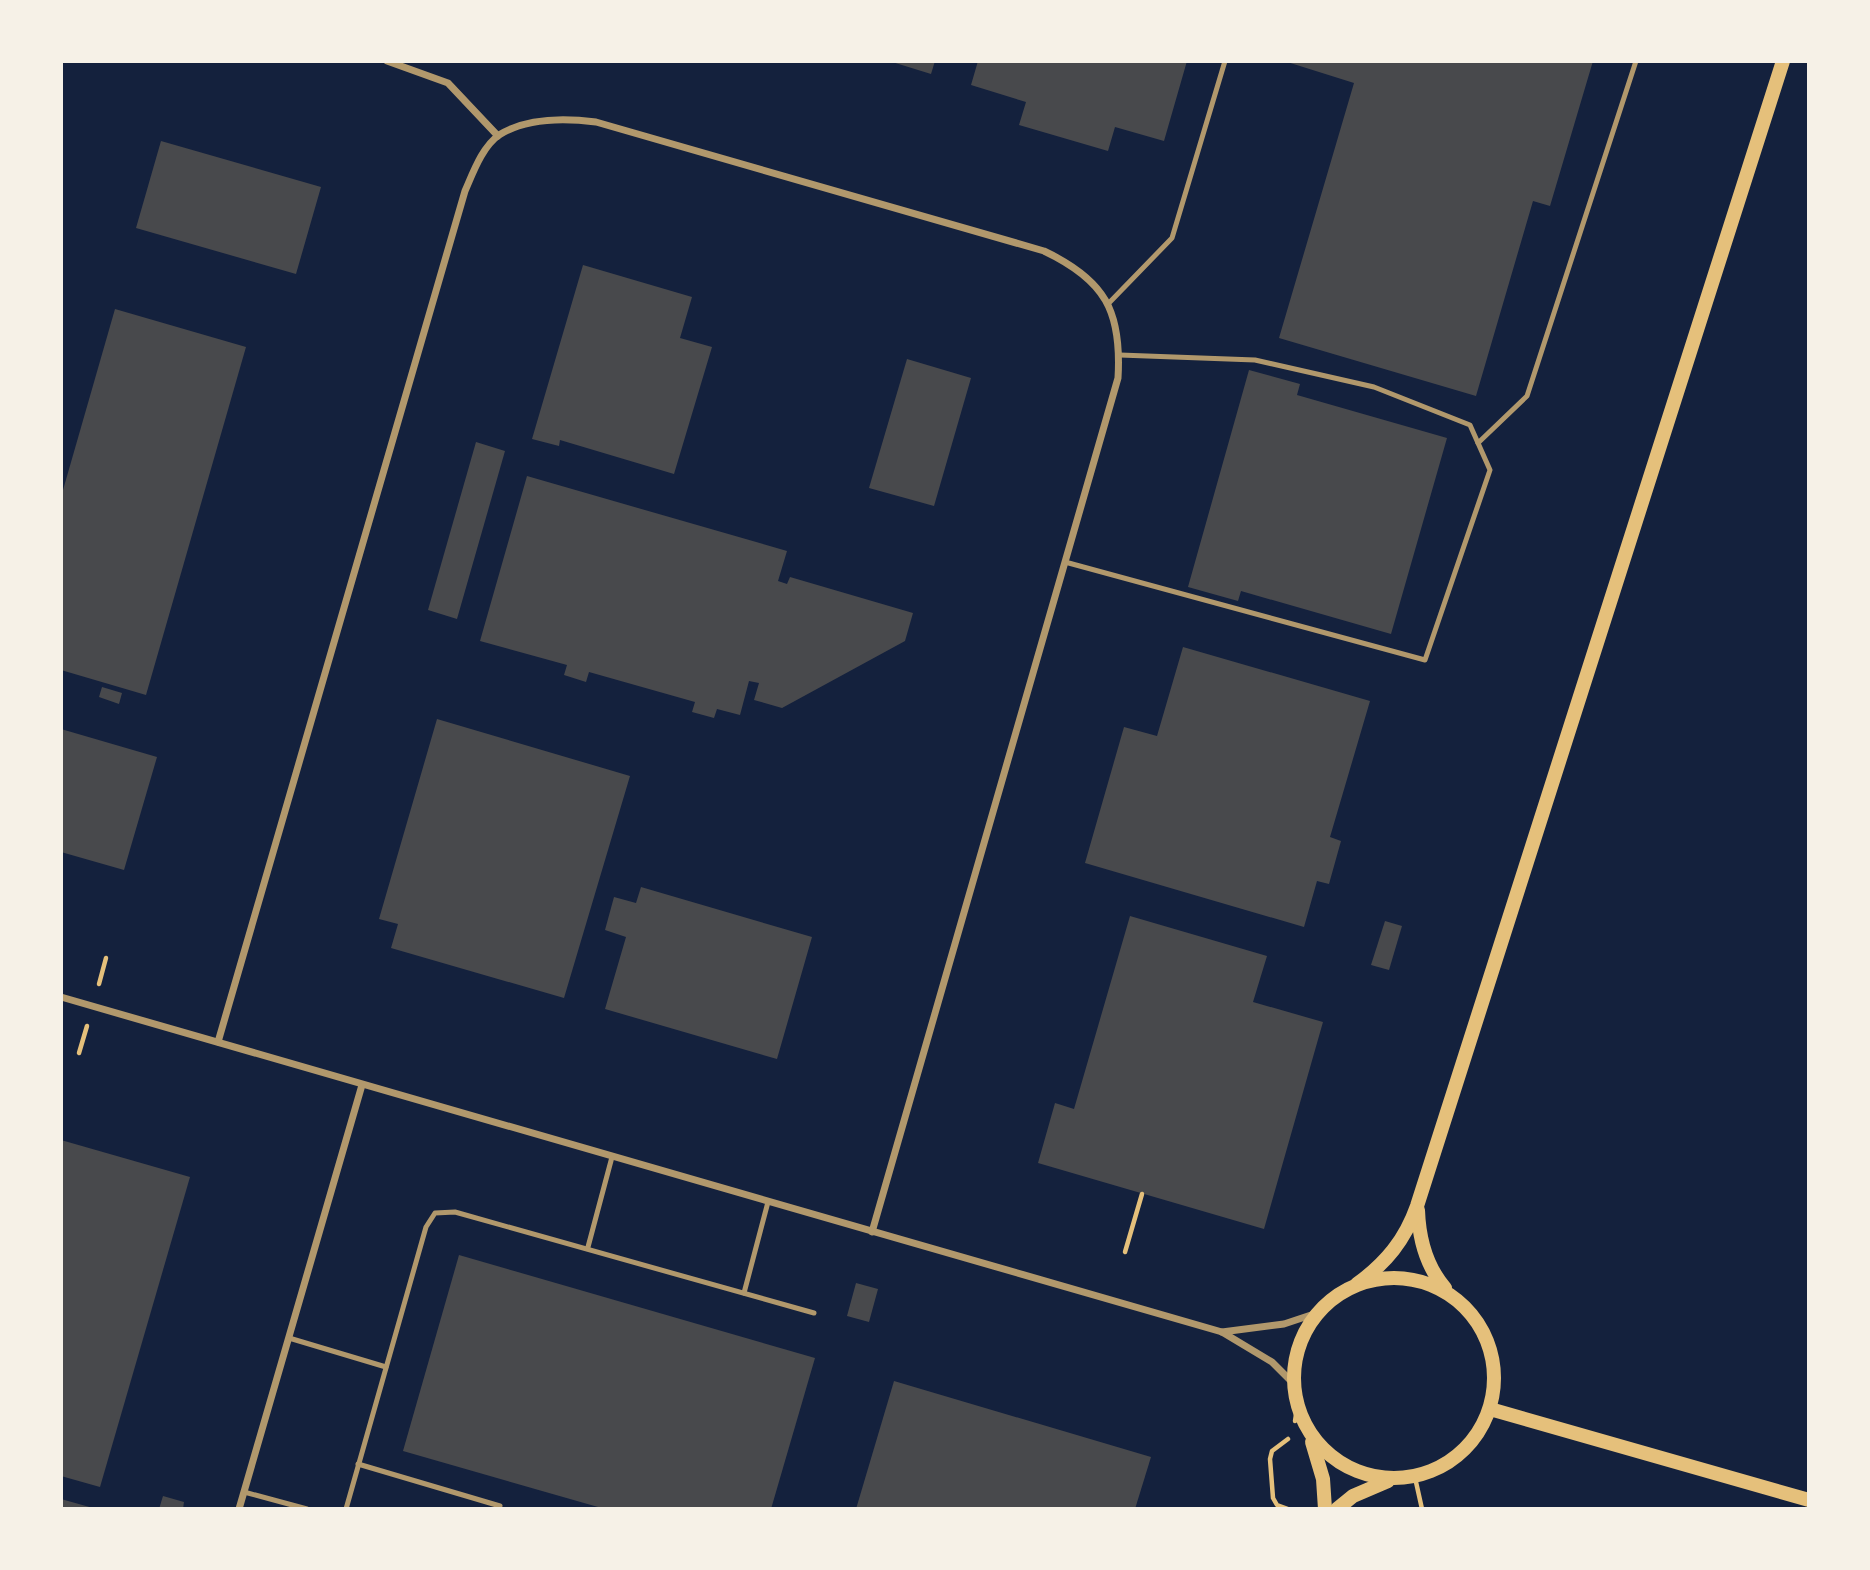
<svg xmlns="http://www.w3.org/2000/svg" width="1870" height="1570" viewBox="0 0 1870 1570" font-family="'Titillium Web',sans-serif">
  <rect width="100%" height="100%" fill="#14213d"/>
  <g fill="#48494c">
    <path d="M 889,61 L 935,61 L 931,74 Z"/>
    <path d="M 978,61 L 1187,61 L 1164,141 L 1115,127 L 1108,151 L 1019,125 L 1026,102 L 971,85 Z"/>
    <path d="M 1284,61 L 1593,61 L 1550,206 L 1533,201 L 1476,396 L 1279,338 L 1354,83 Z"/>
    <path d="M 161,141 L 321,187 L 296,274 L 136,228 Z"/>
    <path d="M 583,265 L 692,297 L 680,338 L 712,347 L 674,474 L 560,440 L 559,446 L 532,439 Z"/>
    <path d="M 115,309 L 246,347 L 146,695 L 61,670 L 61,497 Z"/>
    <path d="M 907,359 L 971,378 L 934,506 L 869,488 Z"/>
    <path d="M 1249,370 L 1300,384 L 1297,395 L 1447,438 L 1391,634 L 1241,591 L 1238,601 L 1188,587 Z"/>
    <path d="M 476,442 L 505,451 L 457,619 L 428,610 Z"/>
    <path d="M 527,476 L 787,551 L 778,581 L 787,584 L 790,577 L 913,613 L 905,641 L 782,708 L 754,700 L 759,683 L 749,681 L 740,715 L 717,709 L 714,718 L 692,712 L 695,702 L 589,672 L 586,682 L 564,675 L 567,665 L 480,641 Z"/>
    <path d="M 1183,647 L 1370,701 L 1330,837 L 1341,841 L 1329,884 L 1317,881 L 1304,927 L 1085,863 L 1124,727 L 1157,736 Z"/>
    <path d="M 102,687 L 122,693 L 119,704 L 99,697 Z"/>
    <path d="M 437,719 L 630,776 L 564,998 L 391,948 L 398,924 L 379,919 Z"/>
    <path d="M 61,729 L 157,757 L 124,870 L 61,852 Z"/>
    <path d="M 641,887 L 812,937 L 777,1059 L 605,1009 L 626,937 L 605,930 L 614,897 L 636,903 Z"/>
    <path d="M 1130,916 L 1267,956 L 1253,1002 L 1323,1022 L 1264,1229 L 1038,1163 L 1055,1103 L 1074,1109 Z"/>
    <path d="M 1385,921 L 1402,926 L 1389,970 L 1371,965 Z"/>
    <path d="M 61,1140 L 190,1177 L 100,1487 L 61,1476 Z"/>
    <path d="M 459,1255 L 815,1358 L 771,1509 L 605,1509 L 403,1451 Z"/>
    <path d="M 856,1283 L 878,1289 L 869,1322 L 847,1316 Z"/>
    <path d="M 894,1381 L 1151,1457 L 1135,1509 L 856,1509 Z"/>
    <path d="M 163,1496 L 184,1502 L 183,1509 L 159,1509 Z"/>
    <path d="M 61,1499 L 93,1508 L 93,1509 L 61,1509 Z"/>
  </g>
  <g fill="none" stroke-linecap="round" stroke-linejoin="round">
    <g stroke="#e5c07b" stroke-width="4.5">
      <path d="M 99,984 L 106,958"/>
      <path d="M 79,1053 L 87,1026"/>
      <path d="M 1125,1252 L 1142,1194"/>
      <path d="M 1295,1421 L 1297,1408"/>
      <path d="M 1416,1482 L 1422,1509"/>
      <path d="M 1288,1509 L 1277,1505 L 1273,1498 L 1270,1459 L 1272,1451 L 1288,1439"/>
    </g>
    <g stroke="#b1986c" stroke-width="5">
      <path d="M 1108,304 L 1172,238 L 1225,61"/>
      <path d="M 1478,443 L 1527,396 L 1636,61"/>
      <path d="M 1065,562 L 1425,660 L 1490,470 L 1470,425 L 1374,387 L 1255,360 L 1120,355"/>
      <path d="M 588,1247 L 612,1157"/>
      <path d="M 744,1293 L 768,1202"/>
      <path d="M 289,1338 L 386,1367"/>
      <path d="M 358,1464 L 500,1506"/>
      <path d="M 244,1492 L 307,1509"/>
      <path d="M 346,1509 L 426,1227 L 435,1213 L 455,1212 L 814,1313"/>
    </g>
    <g stroke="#b1986c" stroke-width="7">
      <path d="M 387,61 L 448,83 L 498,136"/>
      <path d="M 61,997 L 1222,1332 L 1272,1362 L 1293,1383"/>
      <path d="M 218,1042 L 465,191 C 473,173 482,147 499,135 C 526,118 565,118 596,122 L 1044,251 C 1105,280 1122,311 1118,378 L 872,1232"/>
      <path d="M 1222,1332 L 1284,1324 L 1317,1313"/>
      <path d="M 239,1509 L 362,1085"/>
    </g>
    <g stroke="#e5c07b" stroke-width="14">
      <path d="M 1418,1210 C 1419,1239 1426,1266 1445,1288"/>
      <circle cx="1394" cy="1378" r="100"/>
      <path d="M 1357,1284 C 1386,1263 1405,1240 1417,1206 L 1783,61"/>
      <path d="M 1490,1409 L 1809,1500"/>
      <path d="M 1312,1442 L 1323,1479 L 1325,1509"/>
      <path d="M 1337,1509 L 1353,1496 L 1388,1481"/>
    </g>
  </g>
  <rect width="1870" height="1570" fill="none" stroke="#f6f1e7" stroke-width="126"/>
</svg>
